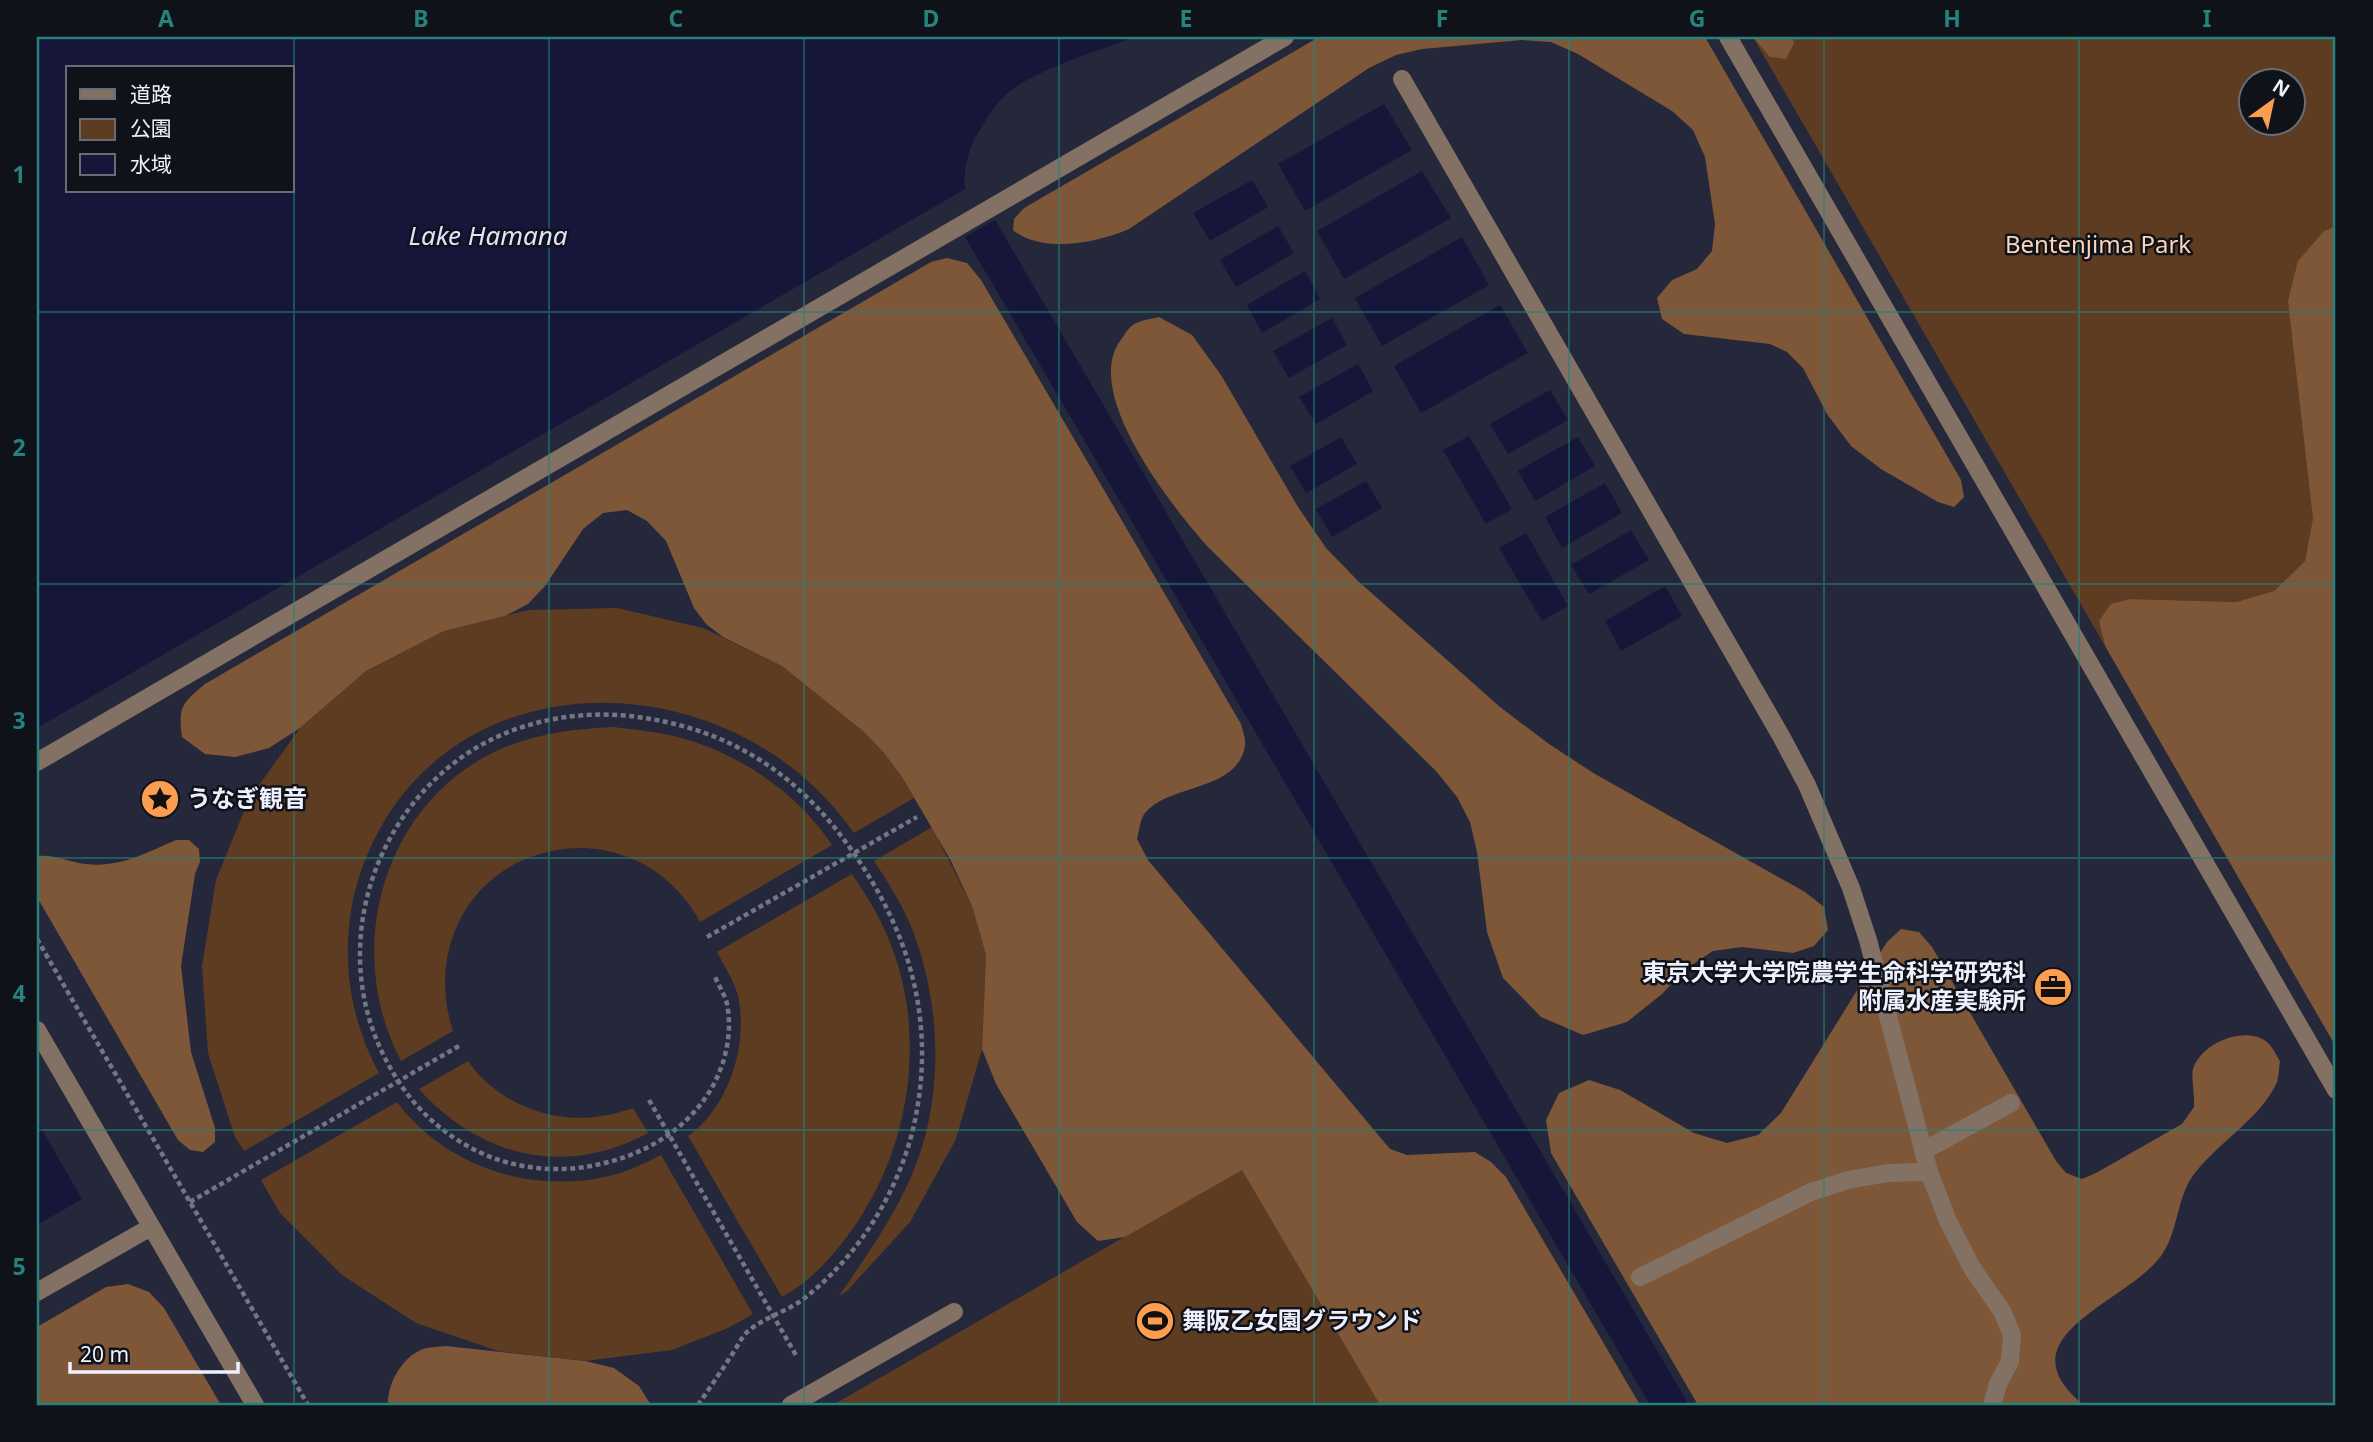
<svg xmlns="http://www.w3.org/2000/svg" width="2373" height="1442" viewBox="0 0 2373 1442" font-family="'Noto Sans','Noto Sans JP',sans-serif">
  <rect width="100%" height="100%" fill="#25283a"/>
  <g fill="#5e3c21" fill-rule="evenodd">
    <path d="M 1753,37 L 2336,37 L 2336,226 L 2324,231 L 2313,519 L 2305,561 L 2274,591 L 2236,602 L 2131,599 L 2099,621 L 2105,646 ZM 2250,80 L 2292,80 L 2292,122 L 2250,122 Z"/>
    <path d="M 617,608 L 703,628 L 782,666 L 864,732 L 884,753 L 902,777 L 914,798 L 854,833 C 727,651 426,652 357,884 C 339,948 348,1016 379,1073 L 244,1151 L 235,1137 L 208,1053 L 202,966 L 216,880 L 249,799 L 300,728 L 366,671 L 444,631 L 529,610 Z"/>
    <path d="M 613,727 C 640,730 667,733 692,741 C 747,759 801,797 832,845 L 700,922 C 691,904 678,890 663,877 C 639,858 609,848 579,848 C 481,850 423,940 453,1031 L 401,1061 C 342,949 383,800 503,748 C 539,733 575,729 613,727 Z"/>
    <path d="M 932,827 L 972,906 L 986,955 L 982,1049 L 956,1139 L 910,1222 L 846,1292 L 839,1296 C 865,1258 892,1220 911,1177 C 945,1100 942,1004 911,926 C 901,903 888,882 874,861 Z"/>
    <path d="M 852,874 C 865,893 877,912 886,933 C 927,1025 913,1136 860,1218 C 840,1248 814,1280 782,1297 L 688,1136 C 728,1108 747,1048 739,1001 C 737,985 724,966 717,952 Z"/>
    <path d="M 468,1061 C 476,1074 490,1086 503,1095 C 544,1121 588,1124 633,1108 L 648,1133 C 565,1178 480,1157 419,1089 Z"/>
    <path d="M 397,1102 C 445,1166 528,1193 605,1177 C 625,1173 643,1164 661,1155 L 753,1314 L 728,1328 L 672,1350 L 585,1361 L 498,1351 L 416,1323 L 342,1275 L 280,1213 L 261,1180 Z"/>
    <path d="M 1242,1169 L 1380,1405 L 833,1405 Z"/>
  </g>
  <g fill="#7e5739">
    <path d="M 1319,37 L 1705,37 L 1961,480 L 1964,497 L 1954,507 L 1938,502 L 1881,469 L 1851,446 L 1827,414 L 1803,368 L 1787,352 L 1770,344 L 1684,334 L 1662,319 L 1657,298 L 1672,280 L 1697,269 L 1712,251 L 1715,224 L 1705,157 L 1693,130 L 1672,111 L 1578,54 L 1551,42 L 1522,40 L 1422,49 L 1396,55 L 1369,68 L 1129,229 C 1097,243 1042,254 1013,230 L 1014,219 L 1024,208 Z"/>
    <path d="M 1753,37 L 1792,37 L 1794,43 L 1786,59 L 1770,57 Z"/>
    <path d="M 2336,226 L 2336,1047 L 2105,646 L 2099,621 L 2111,604 L 2131,599 L 2236,602 L 2274,591 L 2305,561 L 2313,518 L 2288,301 L 2298,261 L 2324,231 Z"/>
    <path d="M 947,258 L 967,263 L 981,280 L 1241,724 C 1243,731 1246,740 1245,746 C 1237,792 1170,783 1145,813 C 1140,819 1139,832 1137,839 L 1148,860 L 1390,1149 L 1407,1155 L 1475,1152 L 1491,1162 L 1506,1177 L 1640,1405 L 1380,1405 L 1242,1170 L 1125,1237 L 1098,1241 L 1077,1222 L 996,1084 L 982,1049 L 986,955 L 972,906 L 950,859 L 902,777 L 884,753 L 864,732 L 782,666 L 723,637 L 706,624 L 694,608 L 666,541 L 647,521 L 627,510 L 603,513 L 583,529 L 545,586 L 528,604 L 505,616 L 444,631 L 366,671 L 300,728 L 269,748 L 235,757 L 205,754 L 182,737 C 178,707 182,703 205,684 L 931,262 Z"/>
    <path d="M 1159,317 L 1192,335 L 1221,375 L 1298,507 L 1326,548 L 1358,581 L 1500,707 L 1549,744 L 1595,774 L 1805,892 L 1824,907 L 1828,930 L 1814,946 L 1793,953 L 1742,947 L 1713,951 L 1687,968 L 1662,994 L 1627,1022 L 1583,1035 L 1541,1017 L 1503,978 L 1487,932 L 1477,852 L 1470,822 L 1457,797 L 1436,771 L 1208,547 C 1173,508 1082,394 1120,341 C 1124,336 1128,328 1133,325 C 1140,320 1151,319 1159,317 Z"/>
    <path d="M 176,840 L 189,840 L 199,849 L 200,862 L 195,874 L 181,966 L 191,1052 L 215,1128 L 215,1142 L 203,1152 L 190,1150 L 178,1140 L 37,897 L 37,856 C 54,854 69,862 86,864 C 119,868 146,853 176,840 Z"/>
    <path d="M 1901,929 L 1919,932 L 1932,947 L 2056,1161 L 2066,1173 L 2082,1179 L 2096,1173 L 2182,1124 L 2194,1107 C 2195,1098 2191,1076 2193,1069 C 2201,1043 2245,1025 2267,1042 C 2272,1046 2276,1055 2280,1061 C 2279,1067 2279,1075 2277,1082 C 2261,1119 2215,1144 2192,1177 C 2176,1201 2178,1233 2161,1256 C 2127,1303 1999,1337 2084,1405 L 1698,1405 L 1551,1153 L 1546,1120 L 1559,1093 L 1589,1080 L 1620,1090 L 1694,1133 L 1727,1143 L 1758,1135 L 1781,1113 L 1887,942 Z"/>
    <path d="M 128,1284 L 149,1292 L 164,1308 L 221,1405 L 37,1405 L 37,1327 L 106,1287 Z"/>
    <path d="M 446,1346 L 585,1361 L 614,1368 L 639,1386 L 651,1405 L 388,1405 C 387,1384 402,1357 423,1349 C 429,1347 439,1347 446,1346 Z"/>
  </g>
  <g fill="#15163a" fill-rule="evenodd">
    <path d="M 37,37 L 1134,37 C 1099,51 1033,70 1007,94 C 995,104 986,119 978,133 C 968,150 963,169 965,189 L 37,728 ZM 68,68 L 292,68 L 292,191 L 68,191 Z"/>
    <path d="M 1384,104 L 1412,150 L 1305,211 L 1278,164 Z"/>
    <path d="M 1422,171 L 1451,218 L 1344,279 L 1317,231 Z"/>
    <path d="M 1252,180 L 1268,207 L 1210,241 L 1193,213 Z"/>
    <path d="M 995,220 L 1689,1405 L 1650,1405 L 965,237 Z"/>
    <path d="M 1278,226 L 1294,253 L 1236,287 L 1220,260 Z"/>
    <path d="M 1462,237 L 1489,285 L 1382,346 L 1355,298 Z"/>
    <path d="M 1305,271 L 1320,299 L 1262,333 L 1247,305 Z"/>
    <path d="M 1500,305 L 1528,353 L 1421,413 L 1394,366 Z"/>
    <path d="M 1332,318 L 1347,345 L 1289,378 L 1273,351 Z"/>
    <path d="M 1358,364 L 1373,391 L 1316,424 L 1299,397 Z"/>
    <path d="M 1550,390 L 1568,420 L 1508,454 L 1490,424 Z"/>
    <path d="M 1469,436 L 1512,509 L 1486,524 L 1443,450 Z"/>
    <path d="M 1341,437 L 1357,464 L 1306,493 L 1290,466 Z"/>
    <path d="M 1578,437 L 1595,466 L 1535,501 L 1518,471 Z"/>
    <path d="M 1366,481 L 1382,508 L 1332,537 L 1316,509 Z"/>
    <path d="M 1605,483 L 1622,513 L 1562,548 L 1545,517 Z"/>
    <path d="M 1631,530 L 1649,560 L 1589,594 L 1571,565 Z"/>
    <path d="M 1526,533 L 1568,606 L 1542,621 L 1499,548 Z"/>
    <path d="M 1665,586 L 1682,616 L 1621,651 L 1605,621 Z"/>
    <path d="M 37,1121 L 82,1199 L 37,1225 Z"/>
  </g>
  <g fill="none" stroke-linecap="round" stroke-linejoin="round">
    <g stroke="#737685" stroke-width="4.5" stroke-dasharray="5 3.5" stroke-linecap="butt">
      <path d="M 707,937 L 917,817"/>
      <path d="M 37,939 L 308,1405"/>
      <path d="M 649,1100 L 797,1357"/>
      <path d="M 190,1202 L 459,1046"/>
      <path d="M 698,1405 C 709,1389 720,1373 731,1356 C 736,1349 741,1338 747,1332 C 764,1317 789,1311 806,1297 C 859,1255 899,1191 914,1125 C 935,1030 914,944 861,864 C 805,778 734,728 630,716 C 572,710 510,723 462,757 C 369,823 332,951 383,1054 C 404,1097 433,1129 477,1151 C 512,1168 552,1173 591,1166 C 634,1158 673,1139 700,1105 C 722,1078 734,1039 727,1004 C 725,995 719,986 715,977"/>
    </g>
    <g stroke="#837163" stroke-width="18">
      <path d="M 1728,37 L 2336,1090"/>
      <path d="M 1402,79 L 1781,736 L 1807,785 L 1851,888 L 1868,940 L 1929,1172 L 1948,1221 L 1972,1268 L 2002,1311 L 2012,1335 L 2010,1361 L 1998,1384 L 1992,1405"/>
      <path d="M 37,762 L 1285,37"/>
      <path d="M 37,1030 L 255,1405"/>
      <path d="M 1923,1151 L 2011,1103"/>
      <path d="M 1640,1277 L 1811,1192 L 1848,1180 L 1888,1173 L 1929,1172"/>
      <path d="M 37,1292 L 151,1227"/>
      <path d="M 791,1405 L 954,1312"/>
    </g>
  </g>
  <path fill="none" stroke="#25827c" stroke-width="2" stroke-opacity="0.55" d="M 294,37 L 294,1405M 549,37 L 549,1405M 804,37 L 804,1405M 1059,37 L 1059,1405M 1314,37 L 1314,1405M 1569,37 L 1569,1405M 1824,37 L 1824,1405M 2079,37 L 2079,1405M 37,312 L 2336,312M 37,584 L 2336,584M 37,858 L 2336,858M 37,1130 L 2336,1130"/>
  <defs>
    <g id="sight-disc" transform="scale(2.0125)"><circle r="9.5" fill="#fb9e50" stroke="#10121a"/><path d="M0-6L1.8-2.2L6-1.7L2.9 1.2L3.7 5.4L0 3.3L-3.7 5.4L-2.9 1.2L-6-1.7L-1.8-2.2Z" fill="#111"/></g>
    <g id="office-disc" transform="scale(2.0125)"><circle r="9.5" fill="#fb9e50" stroke="#10121a"/><path d="M-6-3h4V-5.5h4V-3h4V5H-6ZM-1-4.5V-3h2v-1.5ZM-6 0V1H6V0Z" fill="#111"/></g>
    <g id="stadium-disc" transform="scale(2.0125)"><circle r="9.5" fill="#fb9e50" stroke="#10121a"/><path d="M0-5a6.5 5 0 1 0 0 10a6.5 5 0 1 0 0-10ZM-3.5-1.8h7v3.6h-7Z" fill="#111"/></g>
  </defs>
  <g fill-rule="evenodd">
    <use href="#sight-disc" x="160" y="799"/>
    <use href="#office-disc" x="2053" y="987"/>
    <use href="#stadium-disc" x="1155" y="1321"/>
  </g>
  <g text-anchor="middle" stroke-width="5" stroke-linejoin="round" paint-order="stroke">
    <g font-size="24" fill="#fbd3b6" stroke="#10121a">
      <text x="2098" y="253">Bentenjima Park</text>
    </g>
    <g font-size="24" font-weight="bold" fill="#eef1fd" stroke="#10121a" text-anchor="start">
      <text x="187" y="807">うなぎ観音</text>
      <text x="2026" y="981" text-anchor="end">東京大学大学院農学生命科学研究科<tspan x="2026" dy="28">附属水産実験所</tspan></text>
      <text x="1182" y="1329">舞阪乙女園グラウンド</text>
    </g>
    <g font-size="26" font-style="italic" fill="#dde2ff" stroke="#10121a">
      <text x="488" y="245">Lake Hamana</text>
    </g>
  </g>
  <rect width="2373" height="1442" fill="none" stroke="#10121a" stroke-width="77"/>
  <rect x="66" y="66" width="228" height="126" fill="#10121a" stroke="#696b75" stroke-width="2"/>
  <rect x="80" y="89" width="35" height="10" fill="#837163" stroke="#696b75" stroke-width="2"/>
  <text x="130" y="102" font-size="21" fill="#eef1fd">道路</text>
  <rect x="80" y="119" width="35" height="21" fill="#5e3c21" stroke="#696b75" stroke-width="2"/>
  <text x="130" y="136" font-size="21" fill="#eef1fd">公園</text>
  <rect x="80" y="154" width="35" height="21" fill="#15163a" stroke="#696b75" stroke-width="2"/>
  <text x="130" y="172" font-size="21" fill="#eef1fd">水域</text>
  <g transform="translate(2272 102) rotate(33)"><circle r="33" fill="#10121a" stroke="#696b75" stroke-width="2"/>
  <path d="M0-5L12 26L0 18L-12 26Z" fill="#fb9e50"/>
  <text y="-10" font-size="19" font-weight="bold" text-anchor="middle" fill="#eef1fd">N</text>
  </g>
  <path d="M70 1362v10h168v-10" fill="none" stroke="#eef1fd" stroke-width="3.5"/>
  <text x="80" y="1362" font-size="21" fill="#eef1fd" stroke="#10121a" stroke-width="5" paint-order="stroke">20 m</text>
  <rect x="38" y="38" width="2296" height="1366" fill="none" stroke="#25827c" stroke-width="2.5"/>
  <g font-size="23" text-anchor="middle" font-weight="bold" fill="#25827c">
    <text x="166" y="27">A</text>
    <text x="421" y="27">B</text>
    <text x="676" y="27">C</text>
    <text x="931" y="27">D</text>
    <text x="1186" y="27">E</text>
    <text x="1442" y="27">F</text>
    <text x="1697" y="27">G</text>
    <text x="1952" y="27">H</text>
    <text x="2207" y="27">I</text>
    <text x="19" y="183">1</text>
    <text x="19" y="456">2</text>
    <text x="19" y="729">3</text>
    <text x="19" y="1002">4</text>
    <text x="19" y="1275">5</text>
  </g>
</svg>
